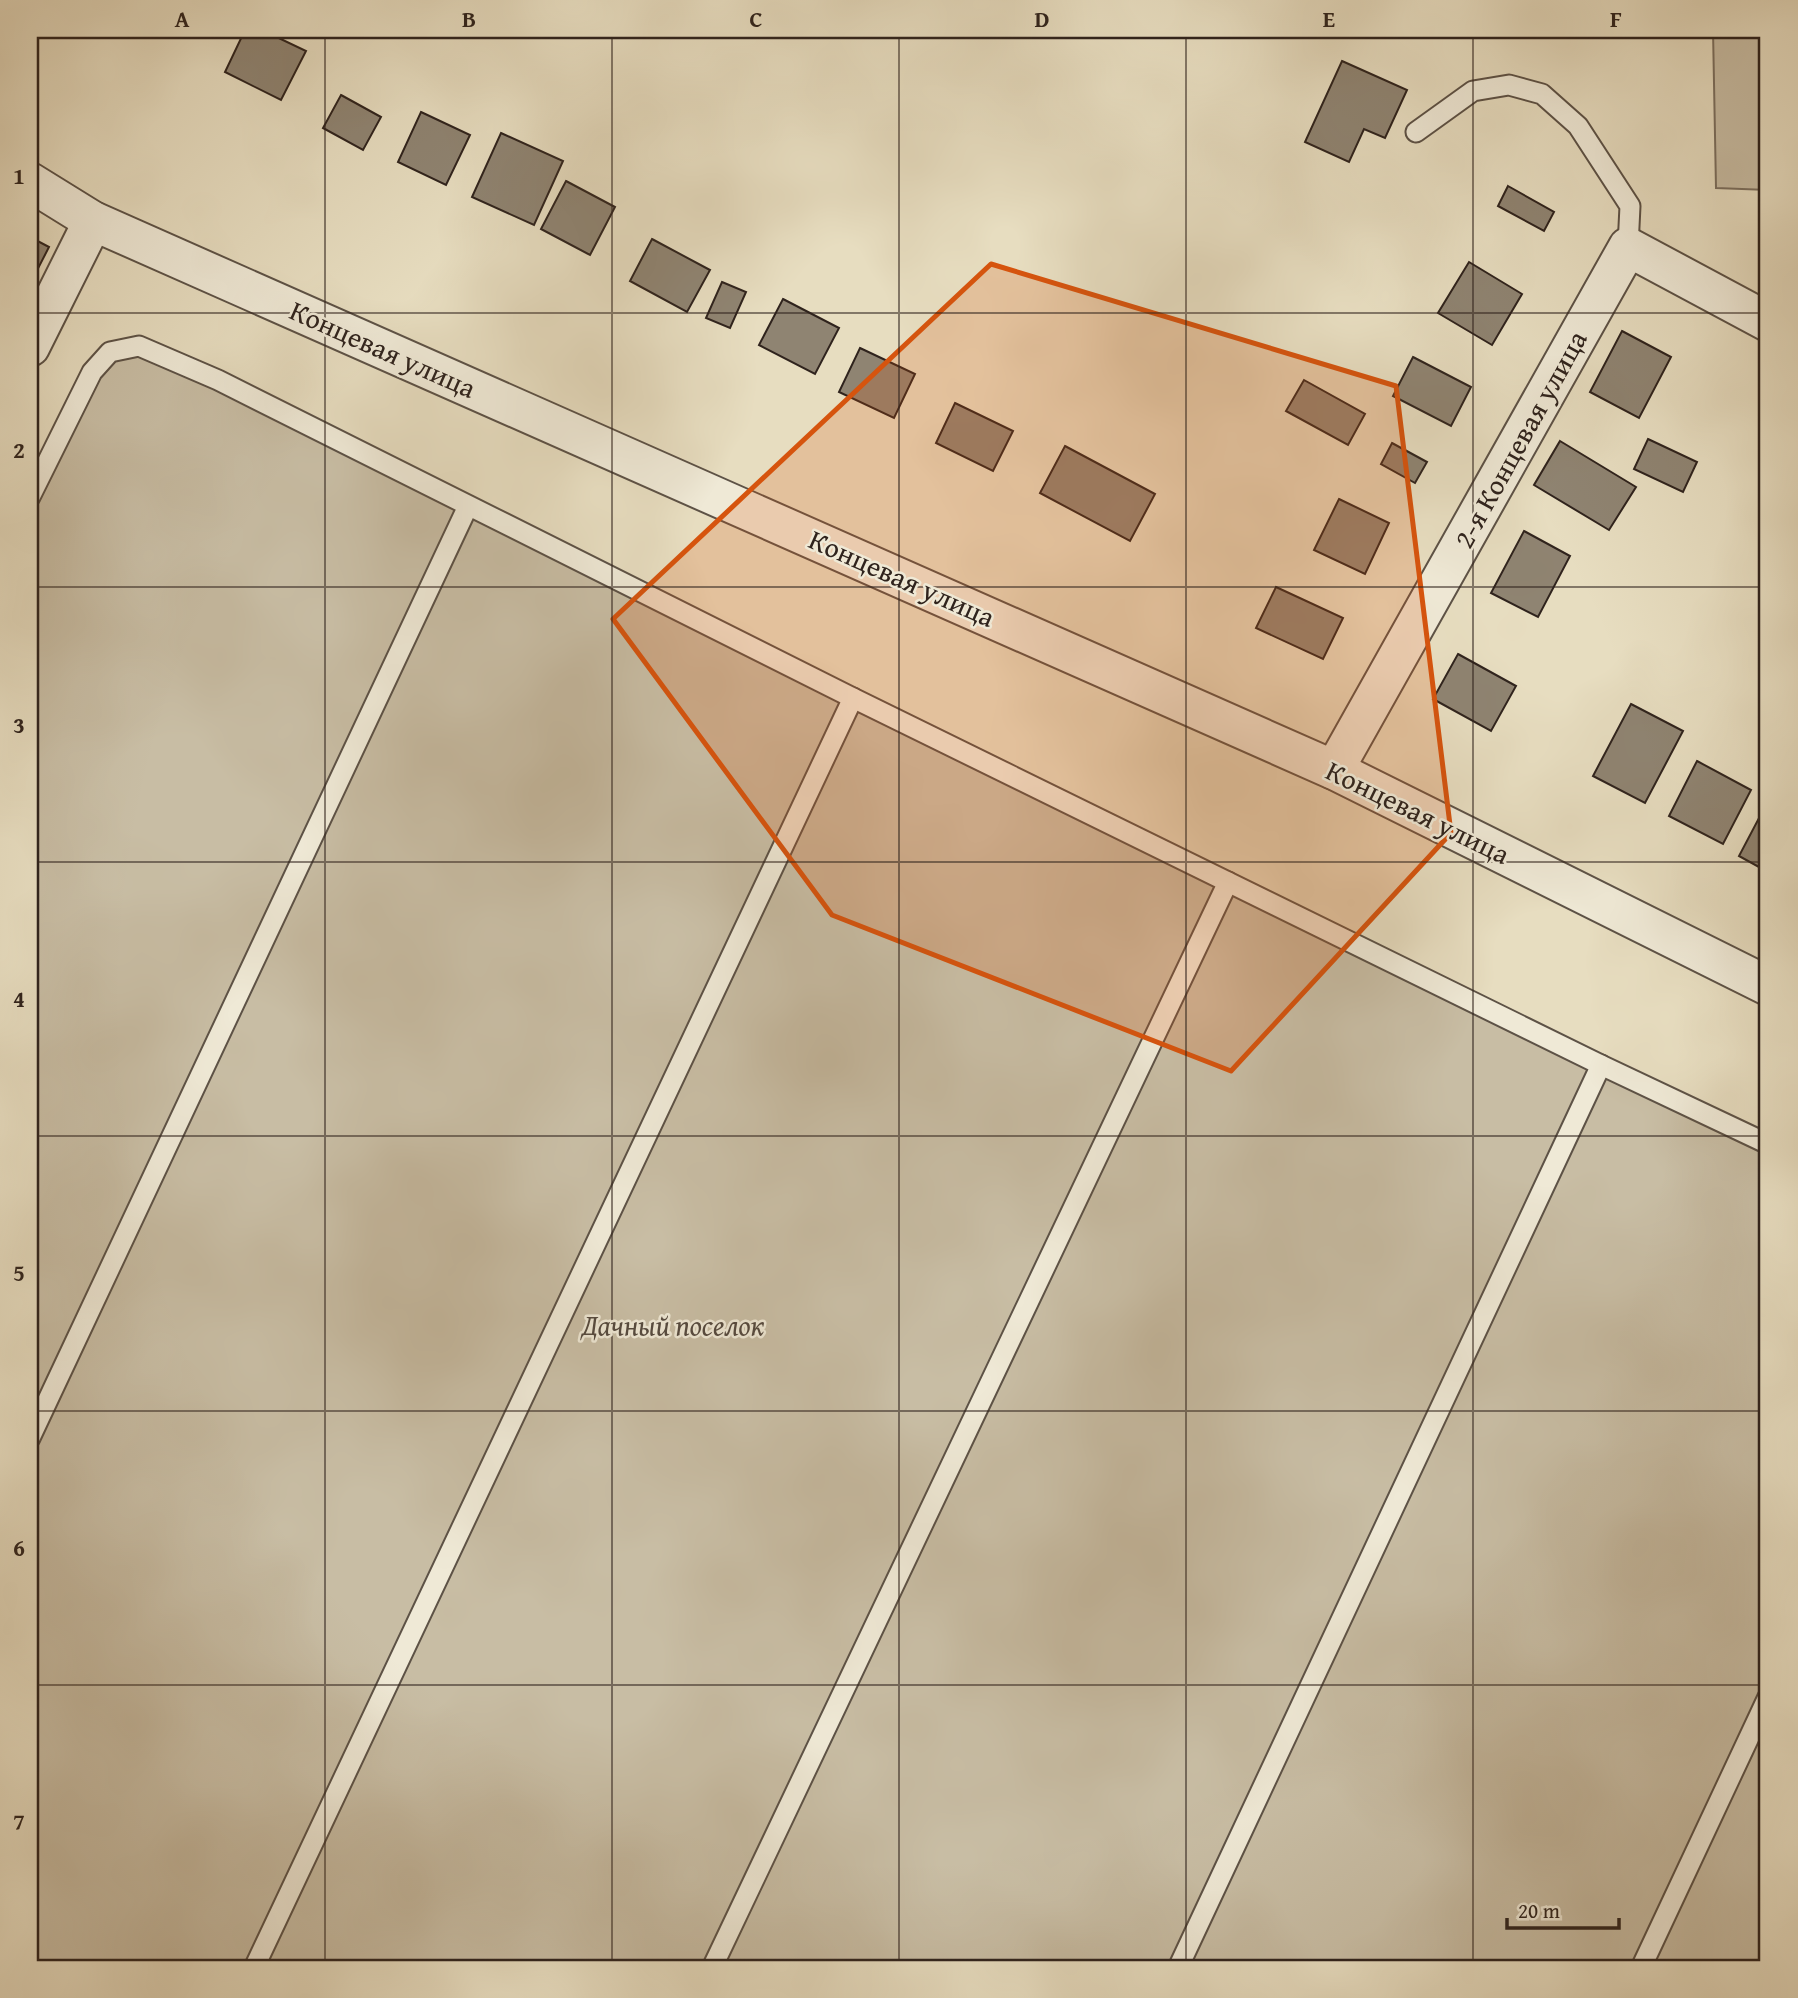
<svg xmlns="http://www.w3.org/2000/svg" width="1798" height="1998" viewBox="0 0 1798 1998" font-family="'Gentium Book Plus',serif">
  <rect width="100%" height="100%" fill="#e7ddc0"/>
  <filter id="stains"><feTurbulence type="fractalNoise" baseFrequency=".00286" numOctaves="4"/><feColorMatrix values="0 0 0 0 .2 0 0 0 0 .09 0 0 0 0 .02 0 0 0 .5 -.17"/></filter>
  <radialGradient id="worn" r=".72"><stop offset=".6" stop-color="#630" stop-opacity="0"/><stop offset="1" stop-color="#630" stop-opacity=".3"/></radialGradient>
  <g fill="#c8bda4" stroke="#7c7060" stroke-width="2">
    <path d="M 1713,30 L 1768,30 L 1768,190 L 1716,188 Z"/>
    <path d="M 139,346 L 1768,1144 L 1768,1968 L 30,1968 L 30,497 L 92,372 Z"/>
  </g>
  <g fill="#8f8472" stroke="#2f231d" stroke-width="2">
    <path d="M 245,30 L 262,30 L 306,51 L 281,100 L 225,72 Z"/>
    <path d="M 1342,61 L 1407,90 L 1385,138 L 1364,129 L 1349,162 L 1305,142 Z"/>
    <path d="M 341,95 L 381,117 L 363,150 L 323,128 Z"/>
    <path d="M 421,112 L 470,135 L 446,185 L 398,162 Z"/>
    <path d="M 501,133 L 563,161 L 534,225 L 472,197 Z"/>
    <path d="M 566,181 L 615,207 L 590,255 L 541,229 Z"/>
    <path d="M 1508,186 L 1554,212 L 1544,231 L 1498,206 Z"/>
    <path d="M 30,237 L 49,247 L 30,284 Z"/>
    <path d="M 652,239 L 710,270 L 687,312 L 630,281 Z"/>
    <path d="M 1469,262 L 1522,294 L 1492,345 L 1438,313 Z"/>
    <path d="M 722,282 L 746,292 L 730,328 L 706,318 Z"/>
    <path d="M 783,299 L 839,328 L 815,374 L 759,345 Z"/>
    <path d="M 1622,331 L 1671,357 L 1639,418 L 1590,392 Z"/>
    <path d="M 860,348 L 915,374 L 894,418 L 839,392 Z"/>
    <path d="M 1413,357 L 1471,387 L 1451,426 L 1393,396 Z"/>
    <path d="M 1304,380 L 1365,414 L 1348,445 L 1286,411 Z"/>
    <path d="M 955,403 L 1013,431 L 993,471 L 936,443 Z"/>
    <path d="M 1648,439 L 1697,462 L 1683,492 L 1634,469 Z"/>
    <path d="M 1560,441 L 1636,487 L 1609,530 L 1534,485 Z"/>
    <path d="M 1392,443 L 1427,462 L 1415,483 L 1381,464 Z"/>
    <path d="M 1065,446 L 1155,494 L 1130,541 L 1040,493 Z"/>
    <path d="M 1339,499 L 1389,523 L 1365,574 L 1314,550 Z"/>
    <path d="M 1524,531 L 1570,556 L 1538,617 L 1491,593 Z"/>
    <path d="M 1276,587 L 1343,618 L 1323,659 L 1256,628 Z"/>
    <path d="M 1458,654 L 1516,686 L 1491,731 L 1433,699 Z"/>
    <path d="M 1631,704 L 1683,731 L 1645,803 L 1593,776 Z"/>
    <path d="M 1697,761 L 1751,790 L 1723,844 L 1669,816 Z"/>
    <path d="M 1768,801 L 1768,872 L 1739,856 Z"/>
  </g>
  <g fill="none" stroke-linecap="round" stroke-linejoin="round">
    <g stroke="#5d5246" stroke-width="23">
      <g id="service">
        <path d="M 1416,132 L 1473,91 L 1509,85 L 1542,94 L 1578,126 L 1630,206 L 1628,247"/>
        <path d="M 30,497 L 92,372 L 110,352 L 139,346 L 218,380 L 853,698 L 1601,1065 L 1768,1144"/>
        <path d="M 30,1438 L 468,506"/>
        <path d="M 254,1968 L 853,698"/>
        <path d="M 712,1968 L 1228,882"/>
        <path d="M 1178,1968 L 1601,1065"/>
        <path d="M 1641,1968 L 1768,1697"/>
      </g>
    </g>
    <g stroke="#5d5246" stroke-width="42">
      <g id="minor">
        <path d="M 30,182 L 93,221 L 1334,770 L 1768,986"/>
        <path d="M 30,347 L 93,221"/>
        <path d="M 1334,770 L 1628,247 L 1768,322"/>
      </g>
    </g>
    <use href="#service" stroke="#efe9d6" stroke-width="19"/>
    <use href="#minor" stroke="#efe9d6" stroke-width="38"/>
  </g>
  <path fill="#d6540e" fill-opacity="0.2" stroke="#d6540e" stroke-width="5" stroke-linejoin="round" d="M 991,264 L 1396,386 L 1451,833 L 1231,1071 L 832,915 L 613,619 Z"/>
  <path fill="none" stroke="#2f231d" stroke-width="2" stroke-opacity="0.55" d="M 325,30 L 325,1968M 612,30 L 612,1968M 899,30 L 899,1968M 1186,30 L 1186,1968M 1473,30 L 1473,1968M 30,313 L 1768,313M 30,587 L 1768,587M 30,862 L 1768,862M 30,1136 L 1768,1136M 30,1411 L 1768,1411M 30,1685 L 1768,1685"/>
  <g text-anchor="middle" stroke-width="5" stroke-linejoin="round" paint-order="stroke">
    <g font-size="28" fill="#2f231d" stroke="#efe9d6">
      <text transform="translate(383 349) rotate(24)" y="10">Концевая улица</text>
      <text transform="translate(1520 439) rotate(-61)" y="10">2-я Концевая улица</text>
      <text transform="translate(902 578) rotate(24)" y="10">Концевая улица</text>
      <text transform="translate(1418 812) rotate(26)" y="10">Концевая улица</text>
    </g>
    <g font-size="28" font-style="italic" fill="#554a3f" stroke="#efe9d6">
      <text x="673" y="1335">Дачный поселок</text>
    </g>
  </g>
  <rect width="1798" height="1998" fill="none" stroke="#e7ddc0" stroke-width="77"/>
  <path d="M1507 1918v10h112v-10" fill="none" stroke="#2f231d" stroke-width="3.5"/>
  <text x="1518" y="1918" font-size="21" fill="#2f231d" stroke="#efe9d6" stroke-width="5" paint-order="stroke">20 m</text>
  <rect x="38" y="38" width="1721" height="1922" fill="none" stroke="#2f231d" stroke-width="2.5"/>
  <g font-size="23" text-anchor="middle" font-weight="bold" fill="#2f231d">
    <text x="182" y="27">A</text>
    <text x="469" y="27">B</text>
    <text x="756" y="27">C</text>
    <text x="1042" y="27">D</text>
    <text x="1329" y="27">E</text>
    <text x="1616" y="27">F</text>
    <text x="19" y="184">1</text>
    <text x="19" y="458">2</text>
    <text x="19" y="733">3</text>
    <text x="19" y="1007">4</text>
    <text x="19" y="1281">5</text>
    <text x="19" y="1556">6</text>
    <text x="19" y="1830">7</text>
  </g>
  <rect width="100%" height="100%" filter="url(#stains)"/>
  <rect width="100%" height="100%" fill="url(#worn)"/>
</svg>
